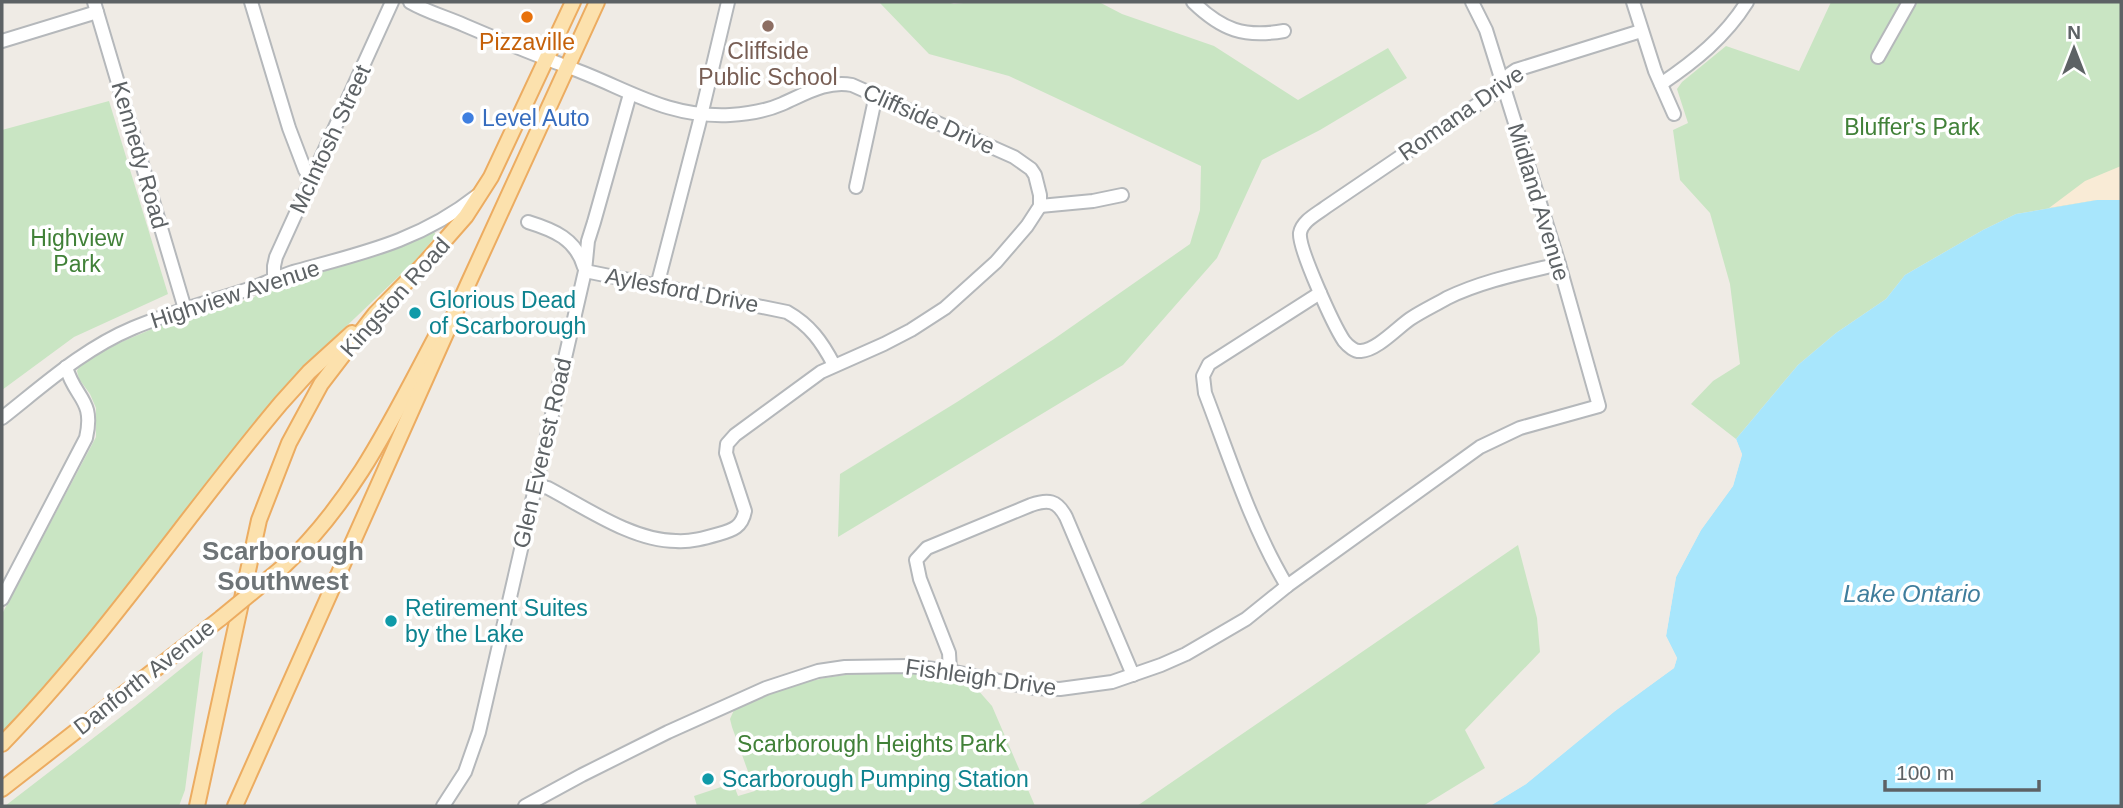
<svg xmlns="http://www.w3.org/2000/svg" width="2123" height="808" viewBox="0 0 2123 808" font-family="Arial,sans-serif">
  <rect width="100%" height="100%" fill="#efebe5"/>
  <g fill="#c9e5c3">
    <path d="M 879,2 L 947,2 L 954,4 L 973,2 L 1099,2 L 1122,14 L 1214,46 L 1298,100 L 1388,48 L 1407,78 L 1320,130 L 1262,160 L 1217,258 L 1123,365 L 838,537 L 840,474 L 957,402 L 1054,339 L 1190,244 L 1200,210 L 1201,166 L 1009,76 L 929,54 Z"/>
    <path d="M 1831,2 L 2121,2 L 2121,200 L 2097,200 L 2016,214 L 1983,230 L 1905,275 L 1886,299 L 1836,333 L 1798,365 L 1736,439 L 1691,404 L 1713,381 L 1740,364 L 1730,284 L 1710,213 L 1680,180 L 1673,130 L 1688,123 L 1677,89 L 1682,82 L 1726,46 L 1799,71 Z"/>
    <path d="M 109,101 L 168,294 L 74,337 L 2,390 L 2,130 Z"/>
    <path d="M 431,231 L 434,231 L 436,236 L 414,262 L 317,354 L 274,401 L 52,681 L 2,735 L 2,614 L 96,437 L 96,408 L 90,394 L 79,379 L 77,371 L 80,364 L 119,343 L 159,326 L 253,298 L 271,284 L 301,275 L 313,275 L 409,243 Z"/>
    <path d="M 1518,545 L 1537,618 L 1540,652 L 1465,730 L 1485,768 L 1423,806 L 1137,806 Z"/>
    <path d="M 203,651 L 185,790 L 179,806 L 5,806 L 135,706 Z"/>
    <path d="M 879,672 L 946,676 L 975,682 L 977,689 L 992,706 L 1035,806 L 697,806 L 694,796 L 733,783 L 738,796 L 755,791 L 732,727 L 730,719 L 734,710 C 783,685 824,675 879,672 Z"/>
  </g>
  <path fill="#f9ebd6" d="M 2121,166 L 2121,200 L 2097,200 L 2049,208 L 2085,181 Z"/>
  <path fill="#a8e6fc" d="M 2097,200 L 2121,200 L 2121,806 L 1490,806 L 1526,784 L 1615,711 L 1674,668 L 1677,658 L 1666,636 L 1676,577 L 1701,530 L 1733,486 L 1742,455 L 1736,439 L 1798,365 L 1836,333 L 1886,299 L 1905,275 L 1983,230 L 2016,214 Z"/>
  <path fill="#efebe5" d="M 1736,439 L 1742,454 L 1733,486 L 1701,530 L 1676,577 L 1666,636 L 1677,658 L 1674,668 L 1615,711 L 1526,784 L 1490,806 L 1487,806 L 1489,803 L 1524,781 L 1613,709 L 1671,666 L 1673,658 L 1662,636 L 1673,576 L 1698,528 L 1730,485 L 1738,455 L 1733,442 Z"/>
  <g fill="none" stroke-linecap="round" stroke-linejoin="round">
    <g stroke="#b5b8bb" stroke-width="16">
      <g id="minor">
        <path d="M 94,2 L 185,309"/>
        <path d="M 251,2 L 289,128 L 305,170 L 311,180"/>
        <path d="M 410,2 C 427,12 446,17 464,25 C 499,40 533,54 568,67 C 625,87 665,118 730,115 C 747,114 766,111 782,104 C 805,94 827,80 852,85 L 1014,157 L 1031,169 L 1035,175 L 1040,195 L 1040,206 L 1027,226 L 996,262 L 945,308 L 911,330 L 884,344 L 821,372 L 735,435 L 727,444 L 726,453 L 745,511 C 742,527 733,530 719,534 C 705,538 691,542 676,541 C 633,541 586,508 548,488 L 535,485"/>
        <path d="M 1193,2 C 1222,30 1244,38 1284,31"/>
        <path d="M 1633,2 L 1655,71 L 1674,114"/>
        <path d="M 2,41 L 97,12"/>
        <path d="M 1878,57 L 1909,2"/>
        <path d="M 1661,84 C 1695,61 1725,37 1747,2"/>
        <path d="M 856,187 L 876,95"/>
        <path d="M 1040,206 L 1093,201 L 1122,195"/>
        <path d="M 528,222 C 554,230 576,239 584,267"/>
        <path d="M 1559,264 C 1522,273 1482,281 1447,298 C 1435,305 1422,311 1410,319 C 1397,328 1377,350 1361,351 C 1355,352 1348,346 1344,341 C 1334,326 1298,248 1300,233 C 1302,221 1317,214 1326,207 L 1503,87 L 1510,74 L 1516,70 L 1641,31"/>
        <path d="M 585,271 L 787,312 C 810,325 822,342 834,365"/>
        <path d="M 274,278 L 274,266 L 276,257 L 392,2"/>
        <path d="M 657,286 L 699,124 L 728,2"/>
        <path d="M 2,418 C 44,385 83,349 133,328 C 171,312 210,302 249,289 C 264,284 278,277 293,272 C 362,253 420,241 478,195"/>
        <path d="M 1287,586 C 1251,526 1230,458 1205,393 L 1203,376 L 1209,364 L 1320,293"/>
        <path d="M 2,599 L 86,438 C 95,399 75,399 66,367"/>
        <path d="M 950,671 L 949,653 L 920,579 L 916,560 L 927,548 L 1031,505 C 1048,499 1057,500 1066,517 L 1133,675"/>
        <path d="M 443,806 L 465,772 L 479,732 L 585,271 L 588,241 L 594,222 L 630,94"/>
        <path d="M 525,806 L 582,775 L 668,732 L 766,688 L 818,671 L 845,667 L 910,666 L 950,671 L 1034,688 L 1060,689 L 1112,682 L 1161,665 L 1186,654 L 1246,619 L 1287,586 L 1480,447 L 1520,428 L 1599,406 L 1559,264 L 1486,30 L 1472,2"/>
      </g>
    </g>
    <g stroke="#ecac61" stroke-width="18">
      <g id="major">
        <path d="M 283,567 C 356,499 395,413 441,327"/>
        <path d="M 2,744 C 105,638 186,516 281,403 L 309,372 L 352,333"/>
        <path d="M 2,789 L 221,618"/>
        <path d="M 197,806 L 259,520 L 289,443 L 321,384 L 347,350 L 375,314 L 423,265 L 466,216 L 491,177 L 573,2"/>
        <path d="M 235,806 L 468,284 L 597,2"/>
      </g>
    </g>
    <use href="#minor" stroke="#fff" stroke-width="12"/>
    <use href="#major" stroke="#fce1ad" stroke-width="14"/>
    <g stroke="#ecac61" stroke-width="18" stroke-linecap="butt">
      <path id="major-bridge" d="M 221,618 L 283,567"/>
    </g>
    <use href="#major-bridge" stroke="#fce1ad" stroke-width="14"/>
  </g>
  <circle fill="#e8710a" stroke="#fff" stroke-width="2.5" cx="527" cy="17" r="7"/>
  <circle fill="#8d6e63" stroke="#fff" stroke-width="2.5" cx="768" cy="26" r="7"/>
  <circle fill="#3f7fe0" stroke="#fff" stroke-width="2.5" cx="468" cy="118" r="7"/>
  <g fill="#0f9aa8" stroke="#fff" stroke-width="2.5">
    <circle cx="415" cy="313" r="7"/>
    <circle cx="391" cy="621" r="7"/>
    <circle cx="708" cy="779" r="7"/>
  </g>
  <g text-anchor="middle" stroke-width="7" stroke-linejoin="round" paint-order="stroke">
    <g font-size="23" fill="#c56008" stroke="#fff">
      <text x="527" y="50">Pizzaville</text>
    </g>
    <g font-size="23" fill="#785e54" stroke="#fff">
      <text x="768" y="59">Cliffside<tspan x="768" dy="26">Public School</tspan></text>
    </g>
    <g font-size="23" fill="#5d6265" stroke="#fff">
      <text transform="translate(1461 113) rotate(-35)" y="8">Romana Drive</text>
      <text transform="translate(929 119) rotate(24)" y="8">Cliffside Drive</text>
      <text transform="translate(330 139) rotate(-65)" y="8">McIntosh Street</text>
      <text transform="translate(140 155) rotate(74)" y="8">Kennedy Road</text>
      <text transform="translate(1539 202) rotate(73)" y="8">Midland Avenue</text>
      <text transform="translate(682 290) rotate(11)" y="8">Aylesford Drive</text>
      <text transform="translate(235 294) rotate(-18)" y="8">Highview Avenue</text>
      <text transform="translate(395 297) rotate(-48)" y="8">Kingston Road</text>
      <text transform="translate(542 453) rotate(-77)" y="8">Glen Everest Road</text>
      <text transform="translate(144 677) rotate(-38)" y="8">Danforth Avenue</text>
      <text transform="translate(981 677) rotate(8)" y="8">Fishleigh Drive</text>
    </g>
    <g font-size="23" fill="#366cbe" stroke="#fff" text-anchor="start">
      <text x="482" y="126">Level Auto</text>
    </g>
    <g font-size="23" fill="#418138" stroke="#fff">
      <text x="1912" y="135">Bluffer's Park</text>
      <text x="77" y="246">Highview<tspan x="77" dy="26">Park</tspan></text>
      <text x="872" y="752">Scarborough Heights Park</text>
    </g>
    <g font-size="23" fill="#0d838f" stroke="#fff" text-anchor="start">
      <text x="429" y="308">Glorious Dead<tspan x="429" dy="26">of Scarborough</tspan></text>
      <text x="405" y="616">Retirement Suites<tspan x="405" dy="26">by the Lake</tspan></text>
      <text x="722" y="787">Scarborough Pumping Station</text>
    </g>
    <g font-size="24" font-style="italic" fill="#3f7d9c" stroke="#fff">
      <text x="1912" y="602">Lake Ontario</text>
    </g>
    <g font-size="26" font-weight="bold" fill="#6e7477" stroke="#fff">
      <text x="283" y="560">Scarborough<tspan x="283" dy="30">Southwest</tspan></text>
    </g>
  </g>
  <rect width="2123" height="808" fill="none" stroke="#5d6265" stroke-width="7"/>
  <g transform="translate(2074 49)" stroke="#ffffff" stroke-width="5" paint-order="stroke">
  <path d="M0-5L12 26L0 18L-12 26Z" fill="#5d6265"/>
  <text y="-10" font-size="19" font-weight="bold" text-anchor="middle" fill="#5d6265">N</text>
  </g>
  <path d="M1885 780v10h154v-10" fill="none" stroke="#5d6265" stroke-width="3.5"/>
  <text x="1896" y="780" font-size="21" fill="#5d6265" stroke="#ffffff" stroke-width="5" paint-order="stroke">100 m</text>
</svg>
